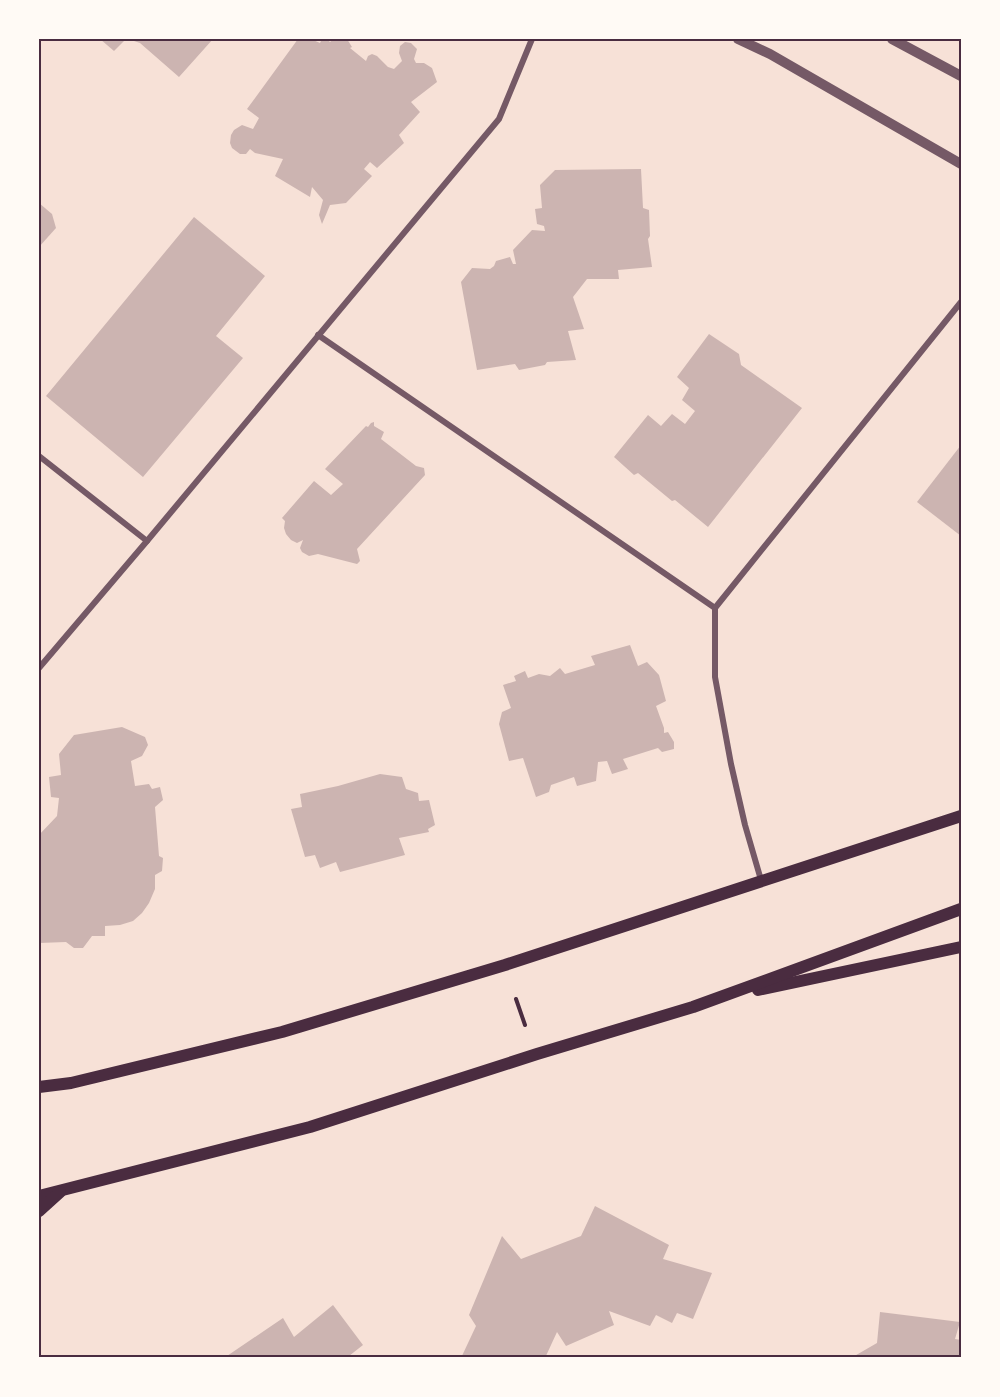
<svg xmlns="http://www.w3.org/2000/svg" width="1000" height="1397" viewBox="0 0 1000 1397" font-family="'PT Sans Narrow',sans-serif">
  <rect width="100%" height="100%" fill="#f7e1d7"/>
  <g fill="#ccb4b1">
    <path d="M 100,39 L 126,39 L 114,51 Z"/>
    <path d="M 128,39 L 213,39 L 179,77 L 140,43 Z"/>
    <path d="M 298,39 L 311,39 L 320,43 L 322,39 L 327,39 L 330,42 L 334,39 L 347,39 L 352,47 L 350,48 L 366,61 L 368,56 L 372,54 L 377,56 L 388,67 L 394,69 L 402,61 L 399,53 L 400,46 L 405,42 L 411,43 L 417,49 L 414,59 L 416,63 L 424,63 L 432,68 L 437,82 L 411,102 L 420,112 L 399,135 L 404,143 L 377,168 L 370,162 L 364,169 L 372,176 L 346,203 L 330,205 L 322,224 L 319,215 L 323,200 L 312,187 L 310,197 L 275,176 L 283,159 L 255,153 L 250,149 L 246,154 L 240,154 L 232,148 L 230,143 L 231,135 L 234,130 L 242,125 L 253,129 L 259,118 L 247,109 Z"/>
    <path d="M 641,169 L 643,208 L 649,210 L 650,236 L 648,239 L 652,267 L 618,270 L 619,279 L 587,279 L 573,297 L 584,329 L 568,331 L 576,360 L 547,362 L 545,365 L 519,370 L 515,364 L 477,370 L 461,282 L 472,268 L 490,269 L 494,266 L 496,261 L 510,257 L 513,264 L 516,264 L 513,250 L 532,230 L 545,231 L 544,226 L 537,224 L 535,209 L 542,208 L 540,185 L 555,170 Z"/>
    <path d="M 39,203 L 52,214 L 56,228 L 39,247 Z"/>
    <path d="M 194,217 L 265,276 L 216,336 L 243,358 L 143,477 L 46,396 Z"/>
    <path d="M 709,334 L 739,354 L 741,365 L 802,408 L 708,527 L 675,500 L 672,501 L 638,473 L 634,475 L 614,457 L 648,415 L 661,426 L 672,414 L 685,424 L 695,411 L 682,400 L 689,388 L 677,377 Z"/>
    <path d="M 374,422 L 374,426 L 384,432 L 381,439 L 416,466 L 424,468 L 425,475 L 357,549 L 360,561 L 357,564 L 318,554 L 309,556 L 302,552 L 300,548 L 303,540 L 297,543 L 291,540 L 286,534 L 284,528 L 285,521 L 282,518 L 314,481 L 331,495 L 343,484 L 325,469 L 366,426 L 368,427 L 371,423 Z"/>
    <path d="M 961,445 L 961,536 L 917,502 Z"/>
    <path d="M 630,645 L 638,666 L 647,662 L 659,675 L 666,701 L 656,706 L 664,728 L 664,733 L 668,732 L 674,742 L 674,749 L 662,752 L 658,748 L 623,759 L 628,769 L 612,774 L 607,761 L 598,762 L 596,781 L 577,786 L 574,777 L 551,785 L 549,792 L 536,797 L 523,758 L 509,761 L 499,724 L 502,712 L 511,708 L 503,685 L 516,681 L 514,676 L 525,671 L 528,678 L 539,674 L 550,676 L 560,668 L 565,674 L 595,665 L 591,656 Z"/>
    <path d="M 122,727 L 145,737 L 148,745 L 142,756 L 131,761 L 135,786 L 149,784 L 152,789 L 160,787 L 163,800 L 155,807 L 159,856 L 163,858 L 162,871 L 155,875 L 155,889 L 149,903 L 142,913 L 133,921 L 120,925 L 105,926 L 105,936 L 92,936 L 83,948 L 74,948 L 66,942 L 39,943 L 39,835 L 57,816 L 59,798 L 51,797 L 49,777 L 61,775 L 59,754 L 74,735 Z"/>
    <path d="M 380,774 L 402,777 L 406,789 L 418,793 L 419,801 L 429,800 L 435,825 L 428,829 L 429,832 L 399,838 L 405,855 L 340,872 L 336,862 L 320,868 L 315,855 L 305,857 L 291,809 L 302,807 L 300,794 L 338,786 Z"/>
    <path d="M 595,1206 L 669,1245 L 663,1259 L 712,1273 L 693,1319 L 677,1313 L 672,1323 L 656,1315 L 650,1326 L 609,1311 L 614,1325 L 566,1346 L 557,1332 L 545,1358 L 461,1358 L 476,1326 L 469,1315 L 502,1236 L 521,1259 L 581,1236 Z"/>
    <path d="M 333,1305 L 363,1345 L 349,1356 L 350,1358 L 224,1358 L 283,1318 L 294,1337 Z"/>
    <path d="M 880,1312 L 960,1322 L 955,1339 L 961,1340 L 961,1358 L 851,1358 L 877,1343 Z"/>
  </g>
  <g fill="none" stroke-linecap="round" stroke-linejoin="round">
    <path stroke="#4a2c40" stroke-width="4" d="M 516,999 L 525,1025"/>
    <g stroke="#755966" stroke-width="6">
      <path d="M 318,335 L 715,608"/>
      <path d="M 39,456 L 147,541"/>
      <path d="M 39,668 L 147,541 L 499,119 L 532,39"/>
      <path d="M 761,880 L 745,825 L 731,764 L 715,677 L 715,608 L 961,302"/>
    </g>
    <g stroke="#755966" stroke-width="10">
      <path d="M 738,39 L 770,54 L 961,164"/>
      <path d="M 892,39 L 961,76"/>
    </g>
    <g stroke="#4a2c40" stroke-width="12">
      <path d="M 758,990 L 961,947"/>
      <path d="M 39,1087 L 71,1083 L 282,1032 L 505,965 L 961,816"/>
      <path d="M 39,1196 L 310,1127 L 537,1054 L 693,1007 L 961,909"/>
      <path d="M 39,1211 L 60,1192"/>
    </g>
  </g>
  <rect width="1000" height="1397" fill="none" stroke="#fffaf5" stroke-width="81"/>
  <rect x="40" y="40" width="920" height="1316" fill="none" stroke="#4a2c40" stroke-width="2"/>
</svg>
